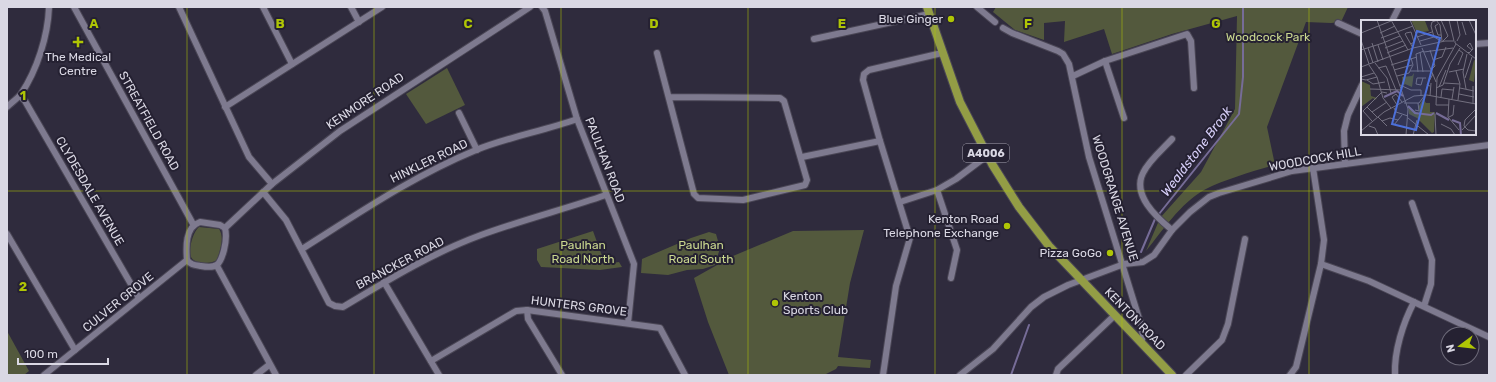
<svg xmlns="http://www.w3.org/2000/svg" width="1496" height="382" viewBox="0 0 1496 382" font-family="Rubik,sans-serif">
  <rect width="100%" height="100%" fill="#2f2b3d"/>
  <g fill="#53593d">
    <path d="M 996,7 L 1348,7 L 1341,22 L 1331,23 L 1306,22 L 1267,127 L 1275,165 C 1251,172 1226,179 1204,190 C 1180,204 1163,230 1146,251 L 1160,218 L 1201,172 L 1235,109 L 1237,16 L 1172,34 L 1112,54 L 1104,29 L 1064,42 L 1065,21 L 1044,23 L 1044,40 L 1015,30 L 993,12 Z"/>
    <path d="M 447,68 L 465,105 L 426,124 L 406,94 Z"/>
    <path d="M 199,227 L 219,229 C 225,238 220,250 217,260 C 211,264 195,265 191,257 C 188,249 193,232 199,227 Z"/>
    <path d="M 864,230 L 850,283 L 838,357 L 871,360 L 870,368 L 838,366 L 836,369 L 824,375 L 729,375 L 708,322 L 694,278 L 733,256 L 793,231 Z"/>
    <path d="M 593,231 L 605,264 L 619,262 L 622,267 L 600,270 L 541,267 L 537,260 L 537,249 Z"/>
    <path d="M 709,232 L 716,234 L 720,248 L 715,265 L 703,269 L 687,270 L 668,275 L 641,273 L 642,259 L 691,238 Z"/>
    <path d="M 7,331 L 29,371 L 24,375 L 7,375 Z"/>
  </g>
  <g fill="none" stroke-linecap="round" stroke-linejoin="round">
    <g stroke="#766c97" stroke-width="2">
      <path d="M 1141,252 L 1155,219 L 1239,114 L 1243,77 L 1243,7"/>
      <path d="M 1011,375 L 1029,325"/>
    </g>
    <g stroke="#4a4655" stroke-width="8">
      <g id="minor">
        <path d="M 74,7 L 193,224"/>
        <path d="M 179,7 L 249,157 L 272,184"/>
        <path d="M 263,7 L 292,64"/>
        <path d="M 351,7 L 359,22"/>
        <path d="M 542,7 L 545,11 L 577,119 L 634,264 L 628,323"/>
        <path d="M 977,7 L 995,22"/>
        <path d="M 1392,21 L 1399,7"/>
        <path d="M 1338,23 L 1362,34"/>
        <path d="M 1003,28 L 1012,33 L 1058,51 L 1063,54 L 1069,64 L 1089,157 L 1141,325 L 1143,336 L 1141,343"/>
        <path d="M 814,39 L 929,14"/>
        <path d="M 1475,44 L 1489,43"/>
        <path d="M 657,53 L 694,194 L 698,198 L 743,200 L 805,185 L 807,180 L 784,101 L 780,98 L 669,97"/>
        <path d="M 1105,61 L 1124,118"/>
        <path d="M 1073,76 L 1105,61 L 1187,34 L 1191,41 L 1194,88"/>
        <path d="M 20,96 L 25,101 L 139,298"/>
        <path d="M 7,107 C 11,103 17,99 21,94 C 37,70 48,36 49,7"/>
        <path d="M 225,107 L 382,7"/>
        <path d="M 459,113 L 477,150"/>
        <path d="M 1172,139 C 1163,149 1149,160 1143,173 C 1132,195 1156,217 1172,230"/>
        <path d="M 802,157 L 880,141"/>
        <path d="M 1345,164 L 1344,131 L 1348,115 L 1362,85"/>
        <path d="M 937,190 L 957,250 L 951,278"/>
        <path d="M 263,192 L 286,220 L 329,303 L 335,306 L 343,307 C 388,280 432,253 481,235 C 522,220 565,209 606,195"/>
        <path d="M 900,202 L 937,190 L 956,179 L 988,155"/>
        <path d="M 1412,203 L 1432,260 L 1431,284 L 1424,306"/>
        <path d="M 200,222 L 220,225 L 225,228 C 227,236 226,242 224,250 C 220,265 217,269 201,266 C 194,265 191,265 187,260 C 186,247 185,227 200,222 Z"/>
        <path d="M 225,228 L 272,184 L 340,131 L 530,7"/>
        <path d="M 7,234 L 75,350"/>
        <path d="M 302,249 C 359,213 413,176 476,150 C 508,137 544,131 577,119"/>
        <path d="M 1321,264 L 1369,281 L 1489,337"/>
        <path d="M 217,266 L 276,375"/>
        <path d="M 384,282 L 439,375"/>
        <path d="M 527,310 L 528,319 L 562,375"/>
        <path d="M 431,361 L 516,311 L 527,310 L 660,328 L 685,375"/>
        <path d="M 44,375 L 187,260"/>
        <path d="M 256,375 L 269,365"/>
        <path d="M 883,375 L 896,286 L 910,238 L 880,141 L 863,80 L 864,74 L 869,70 L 942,53"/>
        <path d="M 960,375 L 993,349 L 1031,307 L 1044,297 L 1068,285 L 1124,264 L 1143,262 L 1154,255 L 1172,230 L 1190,212 L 1209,197 L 1219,193 L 1292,171 L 1489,145"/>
        <path d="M 1056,375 L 1058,369 L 1115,315"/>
        <path d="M 1186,375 L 1222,340 L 1228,324 L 1245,239"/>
        <path d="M 1290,375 L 1296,367 L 1321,264 L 1324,240 L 1313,168"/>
        <path d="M 1395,375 C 1394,351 1403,323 1414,302"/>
      </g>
    </g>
    <g stroke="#4a4655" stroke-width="10">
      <path id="major" d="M 927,7 L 960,102 L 992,164 L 1019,207 L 1049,246 L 1172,375"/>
    </g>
    <use href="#minor" stroke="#7e7a8f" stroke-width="6"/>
    <use href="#major" stroke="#939d45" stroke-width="8"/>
  </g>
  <path fill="none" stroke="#afc505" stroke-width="1" stroke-opacity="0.55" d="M 187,7 L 187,375M 374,7 L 374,375M 561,7 L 561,375M 748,7 L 748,375M 935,7 L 935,375M 1122,7 L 1122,375M 1309,7 L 1309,375M 7,191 L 1489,191"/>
  <g fill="#afc505" stroke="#252132" stroke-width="1.5">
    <circle cx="951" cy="19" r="4"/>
    <path d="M76 36h4v4h4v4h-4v4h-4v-4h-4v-4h4z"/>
    <circle cx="1007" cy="226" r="4"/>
    <circle cx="1110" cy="253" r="4"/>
    <circle cx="775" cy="303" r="4"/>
  </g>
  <g text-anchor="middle" stroke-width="4" stroke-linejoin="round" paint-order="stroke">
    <rect fill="#252132" stroke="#a4a1af" stroke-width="1" x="963" y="144" width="46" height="18" rx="3"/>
    <g font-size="11" font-weight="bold" fill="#dad8e4">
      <text x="986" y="157">A4006</text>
    </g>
    <g font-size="12" fill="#dad8e4" stroke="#252132" text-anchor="end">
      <text x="943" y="23">Blue Ginger</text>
      <text x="78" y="61" text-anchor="middle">The Medical<tspan x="78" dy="14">Centre</tspan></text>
      <text x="999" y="223">Kenton Road<tspan x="999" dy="14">Telephone Exchange</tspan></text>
      <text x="1102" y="257">Pizza GoGo</text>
      <text x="783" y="300" text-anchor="start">Kenton<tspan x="783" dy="14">Sports Club</tspan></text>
    </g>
    <g font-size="12" fill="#cad88f" stroke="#252132">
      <text x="1268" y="41">Woodcock Park</text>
      <text x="583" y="249">Paulhan<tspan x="583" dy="14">Road North</tspan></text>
      <text x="701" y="249">Paulhan<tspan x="701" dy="14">Road South</tspan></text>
    </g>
    <g font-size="12" fill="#dad8e4" stroke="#252132">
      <text transform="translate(365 101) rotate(-34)" y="4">KENMORE ROAD</text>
      <text transform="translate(149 121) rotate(61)" y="4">STREATFIELD ROAD</text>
      <text transform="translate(1315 159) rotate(-10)" y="4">WOODCOCK HILL</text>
      <text transform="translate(605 160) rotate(69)" y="4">PAULHAN ROAD</text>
      <text transform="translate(429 161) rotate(-26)" y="4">HINKLER ROAD</text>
      <text transform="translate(90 191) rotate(60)" y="4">CLYDESDALE AVENUE</text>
      <text transform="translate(1115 198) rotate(73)" y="4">WOODGRANGE AVENUE</text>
      <text transform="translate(400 263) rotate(-28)" y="4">BRANCKER ROAD</text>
      <text transform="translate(118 302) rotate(-39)" y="4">CULVER GROVE</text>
      <text transform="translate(579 306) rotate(7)" y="4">HUNTERS GROVE</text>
      <text transform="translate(1135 319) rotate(46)" y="4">KENTON ROAD</text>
    </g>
    <g font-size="13" font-style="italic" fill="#d7cff9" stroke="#252132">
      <text transform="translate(1196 151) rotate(-53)" y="5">Wealdstone Brook</text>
    </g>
  </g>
  <g transform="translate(1361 20)">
    <rect width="115" height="115" fill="#2f2b3d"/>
    <path d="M 50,0 L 64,1 L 68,11 L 56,13 ZM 113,40 L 115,41 L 113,62 L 108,60 ZM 53,53 L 51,67 L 44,64 L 42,66 L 41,57 L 51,56 ZM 0,61 L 9,65 L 10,76 L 16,78 L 14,80 L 12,78 L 0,87 ZM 62,79 L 65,83 L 69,83 L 69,92 L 74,92 L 73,112 L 71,113 L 56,98 L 48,94 L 47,86 L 58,94 L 58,86 Z" fill="#53593d"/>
    <path fill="none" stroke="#766c97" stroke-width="2" d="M 23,77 L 36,71 L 42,76M 47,86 L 54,93 L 70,95 L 73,93M 75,93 L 88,100M 91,100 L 99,103 L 100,115"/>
    <path fill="none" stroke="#737080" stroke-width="1" d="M 16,0 L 47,89 L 45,115M 30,0 L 47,30M 49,0 L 60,25M 75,0 L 79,5 L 81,21M 77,0 L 71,2 L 70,6 L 73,17 L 80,21M 80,0 L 87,16 L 82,21M 88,0 L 93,21M 108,0 L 115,15M 101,2 L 105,15M 77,4 L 74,6 L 77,15 L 80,15M 0,13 L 30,1M 19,13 L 34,6M 56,17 L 71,12M 20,18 L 52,6M 0,20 L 8,44M 59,21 L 73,17M 94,21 L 94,23 L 115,39M 96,21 L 99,15 L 96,0M 11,23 L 17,42M 22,23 L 39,16M 50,24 L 53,22 L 50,12 L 45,13 L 44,14 L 52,28M 17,25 L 22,40M 7,28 L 12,43M 24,28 L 42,21M 61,28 L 75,62M 0,30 L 22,23M 69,30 L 74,46 L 70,50M 59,32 L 62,52M 63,32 L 92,28M 107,32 L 108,33 L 112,29 L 109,23 L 106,26 L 111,30M 26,33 L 45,25M 72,40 L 81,37 L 85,27M 14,43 L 26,58 L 30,73M 8,45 L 16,57 L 22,78 L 30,88M 30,45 L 56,37M 97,45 L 102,33 L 98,30M 0,47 L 52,28 L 84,21 L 93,21M 17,48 L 25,46 L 35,70M 33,50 L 51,45M 49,51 L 70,51M 95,51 L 99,64 L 97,80M 57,52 L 55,34 L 63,31M 88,52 L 103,49M 36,56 L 48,53 L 52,45 L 50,38M 0,57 L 13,53M 62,58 L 60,65 L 55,64 L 56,58 L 65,58M 104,58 L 111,37M 0,59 L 5,60 L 16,57M 6,60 L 12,64 L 24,62M 83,63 L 99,64M 39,65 L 50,70 L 60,70 L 60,75M 69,66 L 66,65 L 72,54M 78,67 L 85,50M 75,68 L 82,65 L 89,44 L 99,28M 99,68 L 113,71M 9,69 L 40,70M 105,69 L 102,52 L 106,34M 98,74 L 113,77M 69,76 L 70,63M 80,77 L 81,69 L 92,70M 88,79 L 87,97 L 98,110M 91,79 L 93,67M 43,83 L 58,83 L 64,75M 112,83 L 112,66M 36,85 L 31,77 L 35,74 L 41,82M 75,85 L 76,58 L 95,24M 75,85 L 88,85M 6,87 L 16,97M 33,88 L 35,92 L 47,96M 115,89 L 104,100 L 103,106 L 107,110 L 115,111M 54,90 L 58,91 L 57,83M 11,92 L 26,82M 74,94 L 75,115M 17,97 L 26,106M 88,97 L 92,95 L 93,85M 47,98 L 68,115M 11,101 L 2,91 L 21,72 L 26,73M 21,101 L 29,98 L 37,100M 80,104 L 90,109 L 94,115M 33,105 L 41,95M 8,106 L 14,108 L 17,115M 101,110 L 115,95M 0,111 L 23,92 L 53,76 L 66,75 L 115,84M 52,115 L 56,100"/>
    <path fill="#4c70db" fill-opacity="0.15" stroke="#4c70db" stroke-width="2" d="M 56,11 L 79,18 L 55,110 L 31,104 Z"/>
    <rect width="115" height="115" fill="none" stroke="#dad8e4" stroke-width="2"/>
  </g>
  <g font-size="13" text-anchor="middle" font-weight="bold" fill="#afc505" stroke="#252132" stroke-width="4" stroke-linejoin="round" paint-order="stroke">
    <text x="94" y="28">A</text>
    <text x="280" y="28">B</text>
    <text x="468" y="28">C</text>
    <text x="654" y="28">D</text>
    <text x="842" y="28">E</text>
    <text x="1028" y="28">F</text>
    <text x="1216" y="28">G</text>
    <text x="23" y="100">1</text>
    <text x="23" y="291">2</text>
  </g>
  <rect width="1496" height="382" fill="none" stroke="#dad8e4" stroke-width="16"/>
  <g transform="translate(1460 346) rotate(255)"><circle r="19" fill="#252132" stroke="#6d6a79"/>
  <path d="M0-3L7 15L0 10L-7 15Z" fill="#afc505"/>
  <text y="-6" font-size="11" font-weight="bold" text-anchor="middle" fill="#dad8e4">N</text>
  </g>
  <path d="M18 358v6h90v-6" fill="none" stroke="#dad8e4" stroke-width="2"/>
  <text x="24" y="358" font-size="12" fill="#dad8e4" stroke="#252132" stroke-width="3" paint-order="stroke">100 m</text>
</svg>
